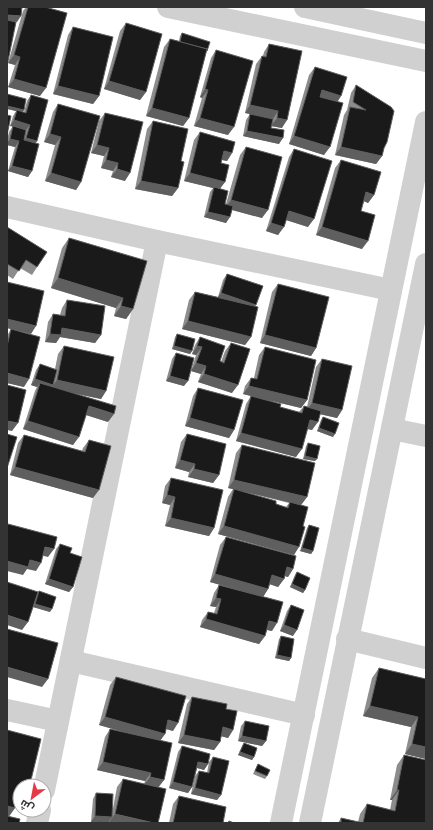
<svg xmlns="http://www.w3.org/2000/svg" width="433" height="830" viewBox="0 0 433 830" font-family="Jost,Cairo,sans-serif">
  <rect width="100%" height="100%" fill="#fff"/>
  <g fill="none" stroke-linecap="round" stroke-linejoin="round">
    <g stroke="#d0d0d0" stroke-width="22">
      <path d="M 168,7 L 426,61"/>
      <path d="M 305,7 L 426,33"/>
      <path d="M 7,207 L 157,241 L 391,290"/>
      <path d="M 392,429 L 426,436"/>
      <path d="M 347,639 L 426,658"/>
      <path d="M 71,661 L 304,715"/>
      <path d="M 7,710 L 58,721"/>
      <path d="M 44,790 L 157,241"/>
      <path d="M 37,823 L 40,810"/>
      <path d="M 281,823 L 426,122"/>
      <path d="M 310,823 L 426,264"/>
    </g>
  </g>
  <g fill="#8c8c8c" fill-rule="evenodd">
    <path d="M 26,7 L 45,7 L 40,96 L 8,87 L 15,65 L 8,63 L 23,11 Z"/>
    <path d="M 126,23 L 146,92 L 140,100 L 104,89 L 120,31 Z"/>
    <path d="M 73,27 L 99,96 L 93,104 L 53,94 L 68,35 Z"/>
    <path d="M 182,33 L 206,52 L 189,118 L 183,126 L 146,116 L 164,47 L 170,39 L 179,41 L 180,36 Z"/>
    <path d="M 269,44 L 282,128 L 271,126 L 271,128 L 279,144 L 243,136 L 246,120 L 250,114 L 245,113 L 256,64 L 262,56 L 263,56 L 264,52 Z"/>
    <path d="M 216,50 L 228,135 L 194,126 L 202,98 L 200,97 L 211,58 Z"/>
    <path d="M 315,67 L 341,96 L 337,102 L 324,155 L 289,144 L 309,75 Z"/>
    <path d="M 356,85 L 384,148 L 382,156 L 376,164 L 335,155 L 344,115 L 347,110 L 351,93 Z"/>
    <path d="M 31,95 L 37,141 L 35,143 L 32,171 L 28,177 L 8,171 L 15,147 L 7,145 L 7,140 L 9,132 L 13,126 L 10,126 L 13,116 L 16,111 L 7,109 L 24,110 L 22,111 L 24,112 L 27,101 Z"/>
    <path d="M 58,104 L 81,182 L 76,190 L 45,181 L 55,145 L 44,142 L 53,112 Z"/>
    <path d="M 105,113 L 125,181 L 111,177 L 113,171 L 101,168 L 104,156 L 91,153 L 99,121 Z"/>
    <path d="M 153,121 L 181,161 L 178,188 L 172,196 L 135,189 L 147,129 Z"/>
    <path d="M 200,132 L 232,153 L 227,161 L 222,160 L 221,163 L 225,182 L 220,188 L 225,204 L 226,204 L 240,155 L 246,147 L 262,218 L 232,210 L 226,223 L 204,217 L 210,192 L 213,188 L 184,181 L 194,140 Z"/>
    <path d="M 294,149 L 308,227 L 286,220 L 278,235 L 266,231 L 289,157 Z"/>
    <path d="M 341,160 L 374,195 L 368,203 L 364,201 L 361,211 L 362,249 L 316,235 L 335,168 Z"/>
    <path d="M 7,227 L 37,267 L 32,275 L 20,268 L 13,279 L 7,275 Z"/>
    <path d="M 69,238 L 133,309 L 126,319 L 114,316 L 116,308 L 51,288 L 62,248 Z"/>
    <path d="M 227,274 L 255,306 L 251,337 L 245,345 L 182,329 L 189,300 L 195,292 L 218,297 L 223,280 Z"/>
    <path d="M 7,282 L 31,334 L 20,331 L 24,387 L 7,383 L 7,336 L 11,329 L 7,328 Z"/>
    <path d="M 278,284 L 316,348 L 311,356 L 260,343 L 272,292 Z"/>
    <path d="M 67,300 L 101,335 L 95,343 L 60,337 L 56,343 L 45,342 L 48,322 L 53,314 L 60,315 L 62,308 Z"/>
    <path d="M 177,334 L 192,351 L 190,354 L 172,349 L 175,337 Z"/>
    <path d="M 200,337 L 220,361 L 221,362 L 225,351 L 231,343 L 232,393 L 198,382 L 201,374 L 191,371 L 196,355 L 192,354 L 195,345 Z"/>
    <path d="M 64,346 L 106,391 L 101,399 L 76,394 L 108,422 L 86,415 L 73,445 L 23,429 L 35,391 L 37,387 L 31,385 L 36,370 L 40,364 L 55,369 L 58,354 Z"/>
    <path d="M 265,347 L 307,400 L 301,408 L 272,401 L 280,407 L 299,412 L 304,406 L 307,407 L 316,367 L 322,359 L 342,410 L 337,418 L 320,414 L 312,430 L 307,429 L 296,457 L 236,441 L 246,404 L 251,396 L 243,394 L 245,386 L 251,378 L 254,378 L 259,355 Z"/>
    <path d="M 176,353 L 184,386 L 166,381 L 172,359 Z"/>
    <path d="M 198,388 L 234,430 L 229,438 L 185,426 L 193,396 Z"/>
    <path d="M 323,417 L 333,437 L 317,431 L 321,420 Z"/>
    <path d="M 187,434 L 219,475 L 213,483 L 188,477 L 189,472 L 175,468 L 181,442 Z"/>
    <path d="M 24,435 L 82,451 L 83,448 L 89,440 L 93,498 L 10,475 L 18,443 Z"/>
    <path d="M 308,443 L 315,461 L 303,459 L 306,446 Z"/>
    <path d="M 242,445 L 307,497 L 301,505 L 303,526 L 294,555 L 218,534 L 228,497 L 233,489 L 228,488 L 236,453 ZM 241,491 L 289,503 L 286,507 L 276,504 Z"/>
    <path d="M 171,478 L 214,528 L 209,536 L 165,526 L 170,505 L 162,503 L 165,486 Z"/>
    <path d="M 309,525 L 313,551 L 311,554 L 300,551 L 307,528 Z"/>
    <path d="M 226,537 L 293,569 L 288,577 L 285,576 L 284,579 L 278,587 L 270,584 L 268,589 L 263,597 L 210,582 L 220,545 Z"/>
    <path d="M 60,544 L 70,553 L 73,587 L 69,592 L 45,584 L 56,549 Z"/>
    <path d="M 297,572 L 305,590 L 303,593 L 290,587 L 295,575 Z"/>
    <path d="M 219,585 L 272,631 L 267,630 L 265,636 L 259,644 L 200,627 L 202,620 L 208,612 L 214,613 L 216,607 L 210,606 L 214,593 Z"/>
    <path d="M 39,591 L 50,612 L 33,607 L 37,594 Z"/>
    <path d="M 291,605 L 293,636 L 280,631 L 287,611 Z"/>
    <path d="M 281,636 L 291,658 L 289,661 L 275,658 L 279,639 Z"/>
    <path d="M 379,668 L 426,679 L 426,759 L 405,754 L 411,727 L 363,716 L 372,678 Z"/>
    <path d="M 116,677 L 173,731 L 166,729 L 165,734 L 160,741 L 164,780 L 109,822 L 110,821 L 108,823 L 98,823 L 98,822 L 91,822 L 93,799 L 96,793 L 113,808 L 117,787 L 123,779 L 144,784 L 145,781 L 97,770 L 105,737 L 110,729 L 130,734 L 99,725 L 110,685 Z"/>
    <path d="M 192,697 L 226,709 L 233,730 L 228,738 L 221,736 L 220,742 L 214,750 L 178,743 L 187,704 Z"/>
    <path d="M 245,721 L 266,741 L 262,746 L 238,741 L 241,726 Z"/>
    <path d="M 244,743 L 254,757 L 252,760 L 238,755 L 242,746 Z"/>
    <path d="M 182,746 L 208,764 L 204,770 L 197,768 L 192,787 L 188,793 L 169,788 L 178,752 Z"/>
    <path d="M 404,755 L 426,823 L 338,823 L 341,818 L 358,822 L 360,814 L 367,804 L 390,810 L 392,800 L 390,800 L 397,765 Z"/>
    <path d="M 213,757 L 221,795 L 217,800 L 191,794 L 195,776 L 199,771 L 207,773 L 209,762 Z"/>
    <path d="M 258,764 L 267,776 L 265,779 L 253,774 Z"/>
    <path d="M 179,796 L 223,823 L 169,823 L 173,804 Z"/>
  </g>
  <g fill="#5f5f5f">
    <path d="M 7,15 L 21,16 L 17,22 L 7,21 Z"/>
    <path d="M 14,55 L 20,57 L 15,65 L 8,63 Z"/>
    <path d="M 14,79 L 46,88 L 40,96 L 8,87 Z"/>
    <path d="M 109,81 L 146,92 L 140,100 L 104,89 Z"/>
    <path d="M 58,86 L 99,96 L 93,104 L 53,94 Z"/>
    <path d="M 205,89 L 208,90 L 202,98 L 200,97 Z"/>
    <path d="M 322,90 L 341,96 L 336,104 L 317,98 Z"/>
    <path d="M 250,105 L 278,111 L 273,119 L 245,113 Z"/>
    <path d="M 7,106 L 24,110 L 22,113 L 17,110 L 16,111 L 7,109 Z"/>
    <path d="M 152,108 L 189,118 L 183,126 L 146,116 Z"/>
    <path d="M 200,118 L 234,127 L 228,135 L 194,126 Z"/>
    <path d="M 277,118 L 287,120 L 282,128 L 271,126 Z"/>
    <path d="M 14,120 L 30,125 L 26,130 L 10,126 Z"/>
    <path d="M 247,131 L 283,138 L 279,144 L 243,136 Z"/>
    <path d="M 50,134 L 61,137 L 55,145 L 44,142 Z"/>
    <path d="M 294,136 L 330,147 L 324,155 L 289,144 Z"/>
    <path d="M 26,138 L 37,141 L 33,147 L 22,143 Z"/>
    <path d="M 10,139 L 19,141 L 15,147 L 7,145 L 7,143 Z"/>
    <path d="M 97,145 L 109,148 L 104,156 L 91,153 Z"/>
    <path d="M 341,147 L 382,156 L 376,164 L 335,155 Z"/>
    <path d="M 224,151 L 232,153 L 227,161 L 218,159 Z"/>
    <path d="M 106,160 L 118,163 L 113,171 L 101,168 Z"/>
    <path d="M 12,166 L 32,171 L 28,177 L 8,171 Z"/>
    <path d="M 117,169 L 130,173 L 125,181 L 111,177 Z"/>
    <path d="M 51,173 L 81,182 L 76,190 L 45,181 Z"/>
    <path d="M 190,173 L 225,182 L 219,190 L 214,187 L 213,188 L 184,181 Z"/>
    <path d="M 141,181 L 178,188 L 172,196 L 135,189 Z"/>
    <path d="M 366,192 L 374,195 L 368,203 L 361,200 Z"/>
    <path d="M 231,200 L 268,210 L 262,218 L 225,208 Z"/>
    <path d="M 289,211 L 314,219 L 308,227 L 283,219 Z"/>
    <path d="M 208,212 L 230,217 L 226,223 L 204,217 Z"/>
    <path d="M 271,223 L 284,227 L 278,235 L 266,231 Z"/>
    <path d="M 322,227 L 368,241 L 362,249 L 316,235 Z"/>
    <path d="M 58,278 L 123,298 L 116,308 L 51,288 Z"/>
    <path d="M 221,293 L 256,305 L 252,311 L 217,298 Z"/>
    <path d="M 121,306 L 133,309 L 126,319 L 114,316 Z"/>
    <path d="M 7,319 L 36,326 L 31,334 L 7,328 Z"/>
    <path d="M 188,321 L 251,337 L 245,345 L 182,329 Z"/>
    <path d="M 62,328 L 101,335 L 95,343 L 60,337 L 56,343 L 45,342 L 50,334 Z"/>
    <path d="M 265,335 L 316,348 L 311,356 L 260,343 Z"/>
    <path d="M 174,346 L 192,351 L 190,354 L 172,349 Z"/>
    <path d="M 197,346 L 202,347 L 196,355 L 192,354 Z"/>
    <path d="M 196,363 L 206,366 L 201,374 L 191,371 Z"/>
    <path d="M 7,373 L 29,379 L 24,387 L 7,383 Z"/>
    <path d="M 204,374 L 238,385 L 232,393 L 198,382 Z"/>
    <path d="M 170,376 L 188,381 L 184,386 L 166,381 Z"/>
    <path d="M 35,379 L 53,385 L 49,390 L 40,383 L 37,387 L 31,385 Z"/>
    <path d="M 57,380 L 106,391 L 101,399 L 51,388 Z"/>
    <path d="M 249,386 L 307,400 L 301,408 L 243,394 Z"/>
    <path d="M 312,403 L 342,410 L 337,418 L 306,411 Z"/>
    <path d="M 89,406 L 114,414 L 108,422 L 83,414 Z"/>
    <path d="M 190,418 L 234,430 L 229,438 L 185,426 Z"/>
    <path d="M 310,420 L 318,422 L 312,430 L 304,428 Z"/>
    <path d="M 7,421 L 18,423 L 12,431 L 7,430 Z"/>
    <path d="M 28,421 L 79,437 L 73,445 L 23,429 Z"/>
    <path d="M 319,428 L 335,434 L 333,437 L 317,431 Z"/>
    <path d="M 241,433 L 302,449 L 296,457 L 236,441 Z"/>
    <path d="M 305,456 L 317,459 L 315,461 L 303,459 Z"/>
    <path d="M 180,460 L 195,464 L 189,472 L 175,468 Z"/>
    <path d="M 15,467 L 99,490 L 93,498 L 10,475 Z"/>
    <path d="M 194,469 L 219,475 L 213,483 L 188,477 Z"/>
    <path d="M 234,480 L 307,497 L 301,505 L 228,488 Z"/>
    <path d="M 167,495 L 175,497 L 170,505 L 162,503 Z"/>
    <path d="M 171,518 L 214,528 L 209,536 L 165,526 Z"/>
    <path d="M 224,526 L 299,547 L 294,555 L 218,534 Z"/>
    <path d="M 45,547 L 54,549 L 48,557 L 40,555 Z"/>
    <path d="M 302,548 L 313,551 L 311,554 L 300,551 Z"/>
    <path d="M 30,560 L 41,563 L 36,571 L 27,569 L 23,575 L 7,571 L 7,561 Z"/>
    <path d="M 287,567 L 293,569 L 288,577 L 281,575 Z"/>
    <path d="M 215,574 L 268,589 L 263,597 L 210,582 Z"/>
    <path d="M 272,575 L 284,579 L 278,587 L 266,583 Z"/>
    <path d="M 49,579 L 73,587 L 69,592 L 45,584 Z"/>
    <path d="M 292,584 L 305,590 L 303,593 L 290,587 Z"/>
    <path d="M 216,598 L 221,599 L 216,607 L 210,606 Z"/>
    <path d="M 35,604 L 52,609 L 50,612 L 33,607 Z"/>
    <path d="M 7,615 L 28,622 L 22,630 L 7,625 Z"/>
    <path d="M 206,619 L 265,636 L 259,644 L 200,627 Z"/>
    <path d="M 269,621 L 277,623 L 272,631 L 263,629 Z"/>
    <path d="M 284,625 L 297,630 L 293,636 L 280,631 Z"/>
    <path d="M 277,655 L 291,658 L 289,661 L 275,658 Z"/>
    <path d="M 7,667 L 48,679 L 42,687 L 7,677 Z"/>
    <path d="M 370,706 L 418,717 L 411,727 L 363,716 Z"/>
    <path d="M 105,717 L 165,734 L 159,742 L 99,725 Z"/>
    <path d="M 168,720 L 178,723 L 173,731 L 163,728 Z"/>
    <path d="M 223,727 L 233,730 L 228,738 L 217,735 Z"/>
    <path d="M 184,735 L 220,742 L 214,750 L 178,743 Z"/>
    <path d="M 242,736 L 266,741 L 262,746 L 238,741 Z"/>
    <path d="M 412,744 L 426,747 L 426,759 L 405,754 Z"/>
    <path d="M 240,752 L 254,757 L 252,760 L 238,755 Z"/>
    <path d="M 103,762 L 151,773 L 145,781 L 97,770 Z"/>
    <path d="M 198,762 L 208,764 L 204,770 L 194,767 Z"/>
    <path d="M 150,777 L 164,780 L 158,788 L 144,785 Z"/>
    <path d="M 21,782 L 30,784 L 28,786 L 20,786 L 20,793 L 14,792 Z"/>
    <path d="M 173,782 L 192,787 L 188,793 L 169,788 Z"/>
    <path d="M 195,788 L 221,795 L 217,800 L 191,794 Z"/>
    <path d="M 397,790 L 399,790 L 392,800 L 390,800 Z"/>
    <path d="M 7,806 L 15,808 L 8,818 L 7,818 Z"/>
    <path d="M 115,814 L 154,823 L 115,823 L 109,822 Z"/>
    <path d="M 95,816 L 112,817 L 108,823 L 91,822 Z"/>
  </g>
  <g fill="#1a1a1a" stroke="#5f5f5f">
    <path d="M 7,7 L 22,7 L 21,16 L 7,15 Z"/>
    <path d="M 28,7 L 45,7 L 67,13 L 46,88 L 14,79 L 20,57 L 14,55 Z"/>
    <path d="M 7,20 L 16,22 L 7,66 Z"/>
    <path d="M 126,23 L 162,34 L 146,92 L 109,81 Z"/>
    <path d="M 73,27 L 113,37 L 99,96 L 58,86 Z"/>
    <path d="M 182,33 L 210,42 L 207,51 L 207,49 L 180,42 Z"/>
    <path d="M 170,39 L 207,49 L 189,118 L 152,108 Z"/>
    <path d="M 269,44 L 302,51 L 287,120 L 277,118 L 278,111 L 250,105 L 262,56 L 266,57 Z"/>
    <path d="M 216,50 L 253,61 L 234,127 L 200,118 L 208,90 L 205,89 Z"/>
    <path d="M 315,67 L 347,77 L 341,96 L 322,90 L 320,97 L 343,103 L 330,147 L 294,136 Z"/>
    <path d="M 356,85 L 391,107 L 394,111 L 387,142 L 384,148 L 382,156 L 341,147 L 350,107 L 366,110 L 353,102 Z"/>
    <path d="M 7,94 L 26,99 L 24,110 L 7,106 Z"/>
    <path d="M 31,95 L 48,100 L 37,141 L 26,138 L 30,125 L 14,120 L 17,110 L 26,113 Z"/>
    <path d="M 58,104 L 100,116 L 81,182 L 51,173 L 61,137 L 50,134 Z"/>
    <path d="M 105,113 L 143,122 L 130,173 L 117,169 L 118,163 L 106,160 L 109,148 L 97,145 Z"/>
    <path d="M 250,114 L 273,119 L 271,128 L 284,130 L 283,138 L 247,131 Z"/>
    <path d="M 7,115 L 11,116 L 7,135 Z"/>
    <path d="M 153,121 L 188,129 L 181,161 L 184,162 L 178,188 L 141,181 Z"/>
    <path d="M 13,126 L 26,130 L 24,140 L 39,144 L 32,171 L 12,166 L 19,141 L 10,139 Z"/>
    <path d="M 200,132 L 235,142 L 232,153 L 224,151 L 221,163 L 229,165 L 225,182 L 190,173 Z"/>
    <path d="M 246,147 L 282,157 L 268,210 L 231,200 Z"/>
    <path d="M 294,149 L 332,161 L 314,219 L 289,211 L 284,227 L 271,223 Z"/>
    <path d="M 341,160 L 381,172 L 374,195 L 366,192 L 361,211 L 375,215 L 368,241 L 322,227 Z"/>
    <path d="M 214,187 L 228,191 L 225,204 L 233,206 L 230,217 L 208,212 Z"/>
    <path d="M 7,227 L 47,252 L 37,267 L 26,260 L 19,271 L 7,264 Z"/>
    <path d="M 69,238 L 147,261 L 133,309 L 121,306 L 123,298 L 58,278 Z"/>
    <path d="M 227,274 L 263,286 L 256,305 L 221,293 Z"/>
    <path d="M 7,282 L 44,291 L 36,326 L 7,319 Z"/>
    <path d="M 278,284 L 329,297 L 316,348 L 265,335 Z"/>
    <path d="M 195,292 L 258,307 L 251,337 L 188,321 Z"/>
    <path d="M 67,300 L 105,306 L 101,335 L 62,328 L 61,335 L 50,334 L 53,314 L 65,316 Z"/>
    <path d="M 11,329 L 40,337 L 29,379 L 7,373 L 7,346 Z"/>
    <path d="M 177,334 L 195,339 L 192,351 L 174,346 Z"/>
    <path d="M 200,337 L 225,346 L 220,361 L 224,363 L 231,343 L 250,349 L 238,385 L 204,374 L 206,366 L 196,363 L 202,347 L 197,346 Z"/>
    <path d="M 64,346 L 114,357 L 106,391 L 57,380 Z"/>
    <path d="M 265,347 L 316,360 L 307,400 L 249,386 L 251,378 L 257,379 Z"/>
    <path d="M 176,353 L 194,358 L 188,381 L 170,376 Z"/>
    <path d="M 322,359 L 352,366 L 342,410 L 312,403 Z"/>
    <path d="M 40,364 L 57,370 L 53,385 L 35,379 Z"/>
    <path d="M 40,383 L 116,406 L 114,414 L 89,406 L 79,437 L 28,421 Z"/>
    <path d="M 7,385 L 26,390 L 18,423 L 7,421 Z"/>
    <path d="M 198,388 L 243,400 L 234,430 L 190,418 Z"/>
    <path d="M 251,396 L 281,404 L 280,407 L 302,413 L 304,406 L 321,411 L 318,422 L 310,420 L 302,449 L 241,433 Z"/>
    <path d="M 323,417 L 339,423 L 335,434 L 319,428 Z"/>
    <path d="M 7,434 L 17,437 L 7,468 Z"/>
    <path d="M 187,434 L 226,444 L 219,475 L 194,469 L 195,464 L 180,460 Z"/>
    <path d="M 24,435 L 85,452 L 89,440 L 111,446 L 99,490 L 15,467 Z"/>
    <path d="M 308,443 L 320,446 L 317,459 L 305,456 Z"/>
    <path d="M 242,445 L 315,463 L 307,497 L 234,480 Z"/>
    <path d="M 171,478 L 223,490 L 214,528 L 171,518 L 175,497 L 167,495 Z"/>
    <path d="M 234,489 L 276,501 L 276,504 L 288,508 L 290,502 L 308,507 L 303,526 L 305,527 L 299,547 L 224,526 Z"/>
    <path d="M 8,524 L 57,537 L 54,549 L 45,547 L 41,563 L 30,560 L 28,567 L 7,561 L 7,528 Z"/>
    <path d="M 309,525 L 319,528 L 313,551 L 302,548 Z"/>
    <path d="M 226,537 L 296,556 L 293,569 L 287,567 L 284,579 L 272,575 L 268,589 L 215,574 Z"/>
    <path d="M 60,544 L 72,548 L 70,553 L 82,557 L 73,587 L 49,579 Z"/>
    <path d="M 297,572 L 310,578 L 305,590 L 292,584 Z"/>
    <path d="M 7,582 L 38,592 L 28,622 L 7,615 Z"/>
    <path d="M 219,585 L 283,602 L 277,623 L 269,621 L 265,636 L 206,619 L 208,612 L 217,614 L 221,599 L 216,598 Z"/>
    <path d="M 39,591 L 56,597 L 52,609 L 35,604 Z"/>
    <path d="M 291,605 L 304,610 L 297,630 L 284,625 Z"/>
    <path d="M 7,629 L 58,643 L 48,679 L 7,667 Z"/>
    <path d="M 281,636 L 294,639 L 291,658 L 277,655 Z"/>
    <path d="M 379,668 L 426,679 L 426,747 L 412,744 L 418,717 L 370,706 Z"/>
    <path d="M 116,677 L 186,696 L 178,723 L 168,720 L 165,734 L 105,717 Z"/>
    <path d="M 192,697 L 227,704 L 226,709 L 237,711 L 233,730 L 223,727 L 220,742 L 184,735 Z"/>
    <path d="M 245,721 L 269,726 L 266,741 L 242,736 Z"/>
    <path d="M 110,729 L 172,743 L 164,780 L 150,777 L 151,773 L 103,762 Z"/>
    <path d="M 7,730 L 41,739 L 30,784 L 21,782 L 15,808 L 7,806 Z"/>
    <path d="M 244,743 L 257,748 L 254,757 L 240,752 Z"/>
    <path d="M 182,746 L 210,754 L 208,764 L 198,762 L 192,787 L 173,782 Z"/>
    <path d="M 404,755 L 426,760 L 426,823 L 363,823 L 367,804 L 395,811 L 399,790 L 397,790 Z"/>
    <path d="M 213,757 L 229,761 L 221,795 L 195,788 L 199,771 L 209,773 Z"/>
    <path d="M 258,764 L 270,770 L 267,776 L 255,771 Z"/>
    <path d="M 123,779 L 166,789 L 158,823 L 154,823 L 115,814 Z"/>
    <path d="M 96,793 L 113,794 L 112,817 L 95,816 Z"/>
    <path d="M 179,796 L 226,807 L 223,823 L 173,823 Z"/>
    <path d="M 7,816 L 20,819 L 19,823 L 7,823 Z"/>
    <path d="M 341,818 L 363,823 L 341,823 Z"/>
    <path d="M 99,821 L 106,823 L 99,823 Z"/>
    <path d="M 229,821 L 234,823 L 228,823 Z"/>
  </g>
  <rect width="433" height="830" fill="none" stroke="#333333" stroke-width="16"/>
  <g transform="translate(32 798) rotate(212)"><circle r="19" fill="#ffffff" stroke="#adadad"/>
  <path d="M0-3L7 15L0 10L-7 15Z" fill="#e63946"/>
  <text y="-6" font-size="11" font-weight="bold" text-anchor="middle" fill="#333333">ش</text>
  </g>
</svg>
